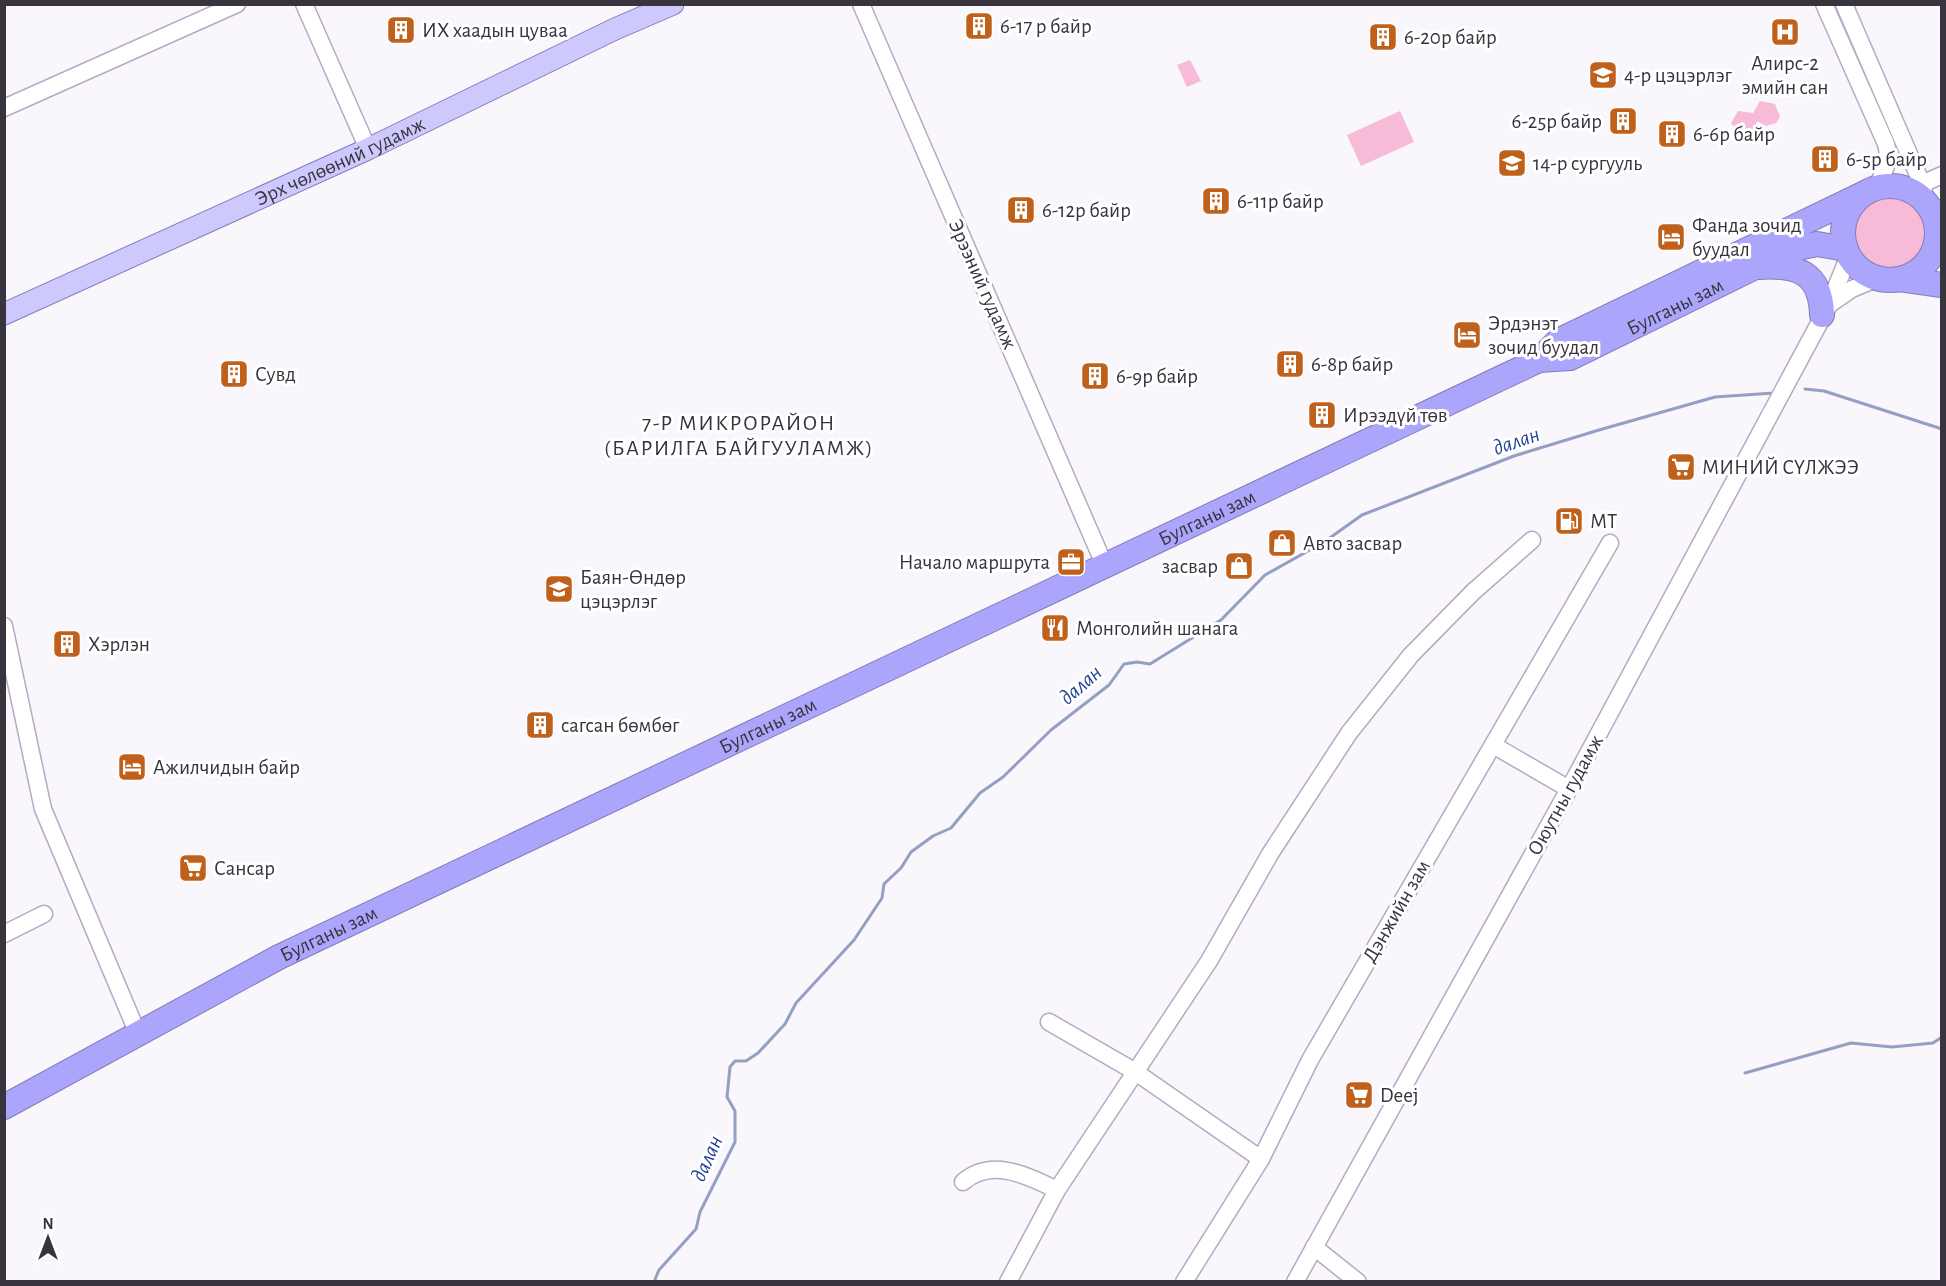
<svg xmlns="http://www.w3.org/2000/svg" width="1946" height="1286" viewBox="0 0 1946 1286" font-family="'Alegreya Sans',sans-serif">
  <rect width="100%" height="100%" fill="#f9f6fc"/>
  <g fill="#f7bbd7">
    <path d="M 1190,60 L 1201,81 L 1187,87 L 1177,65 Z"/>
    <path d="M 1760,101 L 1775,104 L 1780,117 L 1776,123 L 1766,126 L 1757,121 L 1754,132 L 1749,135 L 1739,134 L 1731,123 L 1738,111 L 1753,113 Z"/>
    <path d="M 1400,111 L 1414,142 L 1361,166 L 1347,135 Z"/>
    <circle cx="1890" cy="234" r="37"/>
  </g>
  <g fill="none" stroke-linecap="round" stroke-linejoin="round">
    <g stroke="#93a0c3" stroke-width="3">
      <path d="M 1805,389 L 1824,391 L 1942,429"/>
      <path d="M 1745,1073 L 1851,1043 L 1892,1047 L 1933,1043 L 1942,1037"/>
      <path d="M 654,1282 L 659,1270 L 696,1229 L 700,1212 L 735,1142 L 735,1111 L 727,1097 L 730,1067 L 735,1061 L 746,1061 L 758,1053 L 785,1024 L 796,1003 L 854,940 L 882,898 L 884,884 L 901,868 L 911,852 L 933,836 L 951,828 L 980,793 L 1003,777 L 1051,730 L 1109,685 L 1124,664 L 1137,662 L 1150,664 L 1221,620 L 1265,575 L 1324,542 L 1362,515 L 1514,456 L 1599,430 L 1715,397 L 1774,393"/>
    </g>
    <g stroke="#b6a9c4" stroke-width="19">
      <g id="minor">
        <path d="M 304,4 L 368,149"/>
        <path d="M 861,4 L 1104,564"/>
        <path d="M 1824,4 L 1886,144 C 1891,161 1884,172 1876,188"/>
        <path d="M 1844,4 L 1922,184 L 1926,202"/>
        <path d="M 4,108 L 237,4"/>
        <path d="M 1922,184 L 1942,175"/>
        <path d="M 1934,214 L 1942,209"/>
        <path d="M 1830,304 L 1852,289 L 1878,278"/>
        <path d="M 4,626 L 43,809 L 138,1034"/>
        <path d="M 1493,745 L 1569,789"/>
        <path d="M 4,934 L 44,914"/>
        <path d="M 1049,1022 L 1134,1071 L 1261,1159"/>
        <path d="M 963,1182 C 992,1157 1028,1176 1057,1190"/>
        <path d="M 1314,1247 L 1358,1282"/>
        <path d="M 1008,1282 L 1057,1190 L 1209,961 L 1270,854 L 1349,733 L 1411,655 L 1473,592 L 1532,540"/>
        <path d="M 1184,1282 L 1261,1159 L 1310,1060 L 1610,543"/>
        <path d="M 1295,1282 L 1569,789 L 1829,305 L 1849,255"/>
      </g>
    </g>
    <g stroke="#837db9" stroke-width="23">
      <g id="major">
        <path id="s1" d="M 4,314 L 368,149 L 615,29 L 673,4"/>
      </g>
    </g>
    <g stroke="#837db9" stroke-width="26">
      <g id="highway">
        <circle cx="1890" cy="233" r="47"/>
        <path d="M 1758,267 C 1798,264 1821,273 1822,315"/>
        <path d="M 1899,279 L 1942,285"/>
        <path id="s2" d="M 1539,360 L 1570,358 L 1792,249 L 1817,244 L 1846,249"/>
        <path id="s3" d="M 4,1107 L 279,957 L 1539,360 L 1558,341 L 1865,193"/>
      </g>
    </g>
    <use href="#minor" stroke="#fff" stroke-width="16"/>
    <use href="#major" stroke="#cdc9fd" stroke-width="21"/>
    <use href="#highway" stroke="#aba5fb" stroke-width="24"/>
  </g>
  <defs>
    <g id="building-square" transform="scale(1.5)"><rect x="-9" y="-9" width="18" height="18" rx="4" fill="#c0611b" stroke="#fff"/><path d="M-4-6H4V6H1V3H-1V6H-4ZM-2.5-4.3h1.7v1.8h-1.7ZM.8-4.3h1.7v1.8H.8ZM-2.5-1h1.7V.8h-1.7ZM.8-1h1.7V.8H.8Z" fill="#fff"/></g>
    <g id="hospital-square" transform="scale(1.5)"><rect x="-9" y="-9" width="18" height="18" rx="4" fill="#c0611b" stroke="#fff"/><path d="M-5-5h3v3.5h4V-5h3V5h-3V1.5h-4V5h-3Z" fill="#fff"/></g>
    <g id="school-square" transform="scale(1.5)"><rect x="-9" y="-9" width="18" height="18" rx="4" fill="#c0611b" stroke="#fff"/><path d="M0-5L7-2L0 1L-7-2ZM-4 1L0 2.5L4 1V4Q0 6-4 4Z" fill="#fff"/></g>
    <g id="hotel-square" transform="scale(1.5)"><rect x="-9" y="-9" width="18" height="18" rx="4" fill="#c0611b" stroke="#fff"/><path d="M-6-4.5h1.5V1H6V5H4.5V3h-9V5H-6ZM-4 0a1.8 1.8 0 1 1 3.6 0ZM.5 0V-2.5h3Q6-2.5 6 0Z" fill="#fff"/></g>
    <g id="supermarket-square" transform="scale(1.5)"><rect x="-9" y="-9" width="18" height="18" rx="4" fill="#c0611b" stroke="#fff"/><path d="M-6-5.5h2.5l.6 2H6L4.5 2H-2.5L-4.4-4H-6ZM-1.5 3.2a1.3 1.3 0 1 0 .1 0ZM3 3.2a1.3 1.3 0 1 0 .1 0Z" fill="#fff"/></g>
    <g id="fuel-square" transform="scale(1.5)"><rect x="-9" y="-9" width="18" height="18" rx="4" fill="#c0611b" stroke="#fff"/><path d="M-5.5-6h7V0h2V4h1.3V-2.5L3-4.5l.8-.8L6-3V5H2.5V1h-1V6h-7ZM-4.2-4.7v3.2H.2V-4.7Z" fill="#fff"/></g>
    <g id="shop-square" transform="scale(1.5)"><rect x="-9" y="-9" width="18" height="18" rx="4" fill="#c0611b" stroke="#fff"/><path d="M-5-2.5h2.3a2.7 3.5 0 0 1 5.4 0H5L5.5 6h-11ZM-1.5-2.5h3a1.5 2.3 0 0 0-3 0Z" fill="#fff"/></g>
    <g id="office-square" transform="scale(1.5)"><rect x="-9" y="-9" width="18" height="18" rx="4" fill="#c0611b" stroke="#fff"/><path d="M-6-3h4V-5.5h4V-3h4V5H-6ZM-1-4.5V-3h2v-1.5ZM-6 0V1H6V0Z" fill="#fff"/></g>
    <g id="restaurant-square" transform="scale(1.5)"><rect x="-9" y="-9" width="18" height="18" rx="4" fill="#c0611b" stroke="#fff"/><path d="M-5-6h1v4h1v-4h1v4h1v-4h1v5L-1.5 .5V6h-2V.5L-5-1ZM5-6V6H3V1.5H1.5Q1.5-4 5-6Z" fill="#fff"/></g>
  </defs>
  <g fill-rule="evenodd">
    <use href="#building-square" x="979" y="26"/>
    <use href="#building-square" x="401" y="30"/>
    <use href="#hospital-square" x="1785" y="32"/>
    <use href="#building-square" x="1383" y="37"/>
    <use href="#school-square" x="1603" y="75"/>
    <use href="#building-square" x="1623" y="121"/>
    <use href="#building-square" x="1672" y="134"/>
    <use href="#building-square" x="1825" y="159"/>
    <use href="#school-square" x="1512" y="163"/>
    <use href="#building-square" x="1216" y="201"/>
    <use href="#building-square" x="1021" y="210"/>
    <use href="#hotel-square" x="1671" y="237"/>
    <use href="#hotel-square" x="1467" y="335"/>
    <use href="#building-square" x="1290" y="364"/>
    <use href="#building-square" x="234" y="374"/>
    <use href="#building-square" x="1095" y="376"/>
    <use href="#building-square" x="1322" y="415"/>
    <use href="#supermarket-square" x="1681" y="467"/>
    <use href="#fuel-square" x="1569" y="521"/>
    <use href="#shop-square" x="1282" y="543"/>
    <use href="#office-square" x="1071" y="562"/>
    <use href="#shop-square" x="1239" y="566"/>
    <use href="#school-square" x="559" y="589"/>
    <use href="#restaurant-square" x="1055" y="628"/>
    <use href="#building-square" x="67" y="644"/>
    <use href="#building-square" x="540" y="725"/>
    <use href="#hotel-square" x="132" y="767"/>
    <use href="#supermarket-square" x="193" y="868"/>
    <use href="#supermarket-square" x="1359" y="1095"/>
  </g>
  <g text-anchor="middle" stroke-width="6" stroke-linejoin="round" paint-order="stroke">
    <g font-size="21" fill="#39333e" stroke="#fff" text-anchor="start">
      <text x="1000" y="33">6-17 р байр</text>
      <text x="422" y="37">ИХ хаадын цуваа</text>
      <text x="1404" y="44">6-20р байр</text>
      <text x="1785" y="70" text-anchor="middle">Aлирс-2<tspan x="1785" dy="24">эмийн сан</tspan></text>
      <text x="1624" y="82">4-р цэцэрлэг</text>
      <text x="1602" y="128" text-anchor="end">6-25р байр</text>
      <text x="1693" y="141">6-6р байр</text>
      <text x="1846" y="166">6-5р байр</text>
      <text x="1533" y="170">14-р сургууль</text>
      <text x="1237" y="208">6-11р байр</text>
      <text x="1042" y="217">6-12р байр</text>
      <text x="1692" y="232">Фанда зочид<tspan x="1692" dy="24">буудал</tspan></text>
      <text x="1488" y="330">Эрдэнэт<tspan x="1488" dy="24">зочид буудал</tspan></text>
      <text x="1311" y="371">6-8р байр</text>
      <text x="255" y="381">Сувд</text>
      <text x="1116" y="383">6-9р байр</text>
      <text x="1343" y="422">Ирээдүй төв</text>
      <text x="1702" y="474">МИНИЙ СҮЛЖЭЭ</text>
      <text x="1590" y="528">МТ</text>
      <text x="1303" y="550">Авто засвар</text>
      <text x="1050" y="569" text-anchor="end">Начало маршрута</text>
      <text x="1218" y="573" text-anchor="end">засвар</text>
      <text x="580" y="584">Баян-Өндөр<tspan x="580" dy="24">цэцэрлэг</tspan></text>
      <text x="1076" y="635">Монголийн шанага</text>
      <text x="88" y="651">Хэрлэн</text>
      <text x="561" y="732">сагсан бөмбөг</text>
      <text x="153" y="774">Ажилчидын байр</text>
      <text x="214" y="875">Сансар</text>
      <text x="1380" y="1102">Deej</text>
    </g>
    <g font-size="21" fill="#39333e" stroke="#fff">
      <text dy="7" stroke="none"><textPath href="#s1" startOffset="369">Эрх чөлөөний гудамж</textPath></text>
      <text transform="translate(983 284) rotate(66)" y="7">Эрээний гудамж</text>
      <text dy="7" stroke="none"><textPath href="#s2" startOffset="148">Булганы зам</textPath></text>
      <text dy="7" stroke="none"><textPath href="#s3" startOffset="1340">Булганы зам</textPath></text>
      <text dy="7" stroke="none"><textPath href="#s3" startOffset="854">Булганы зам</textPath></text>
      <text transform="translate(1565 795) rotate(-61)" y="7">Оюутны гудамж</text>
      <text transform="translate(1396 911) rotate(-60)" y="7">Дэнжийн зам</text>
      <text dy="7" stroke="none"><textPath href="#s3" startOffset="368">Булганы зам</textPath></text>
    </g>
    <g font-size="22" letter-spacing="1.5" fill="#39333e" stroke="#fff">
      <text x="739" y="430">7-Р МИКРОРАЙОН<tspan x="739" dy="25">(БАРИЛГА БАЙГУУЛАМЖ)</tspan></text>
    </g>
    <g font-size="22" font-style="italic" fill="#244196" stroke="#fff">
      <text transform="translate(1516 440) rotate(-19)" y="8">далан</text>
      <text transform="translate(1080 684) rotate(-41)" y="8">далан</text>
      <text transform="translate(706 1158) rotate(-66)" y="8">далан</text>
    </g>
  </g>
  <rect width="1946" height="1286" fill="none" stroke="#39333e" stroke-width="12"/>
  <g transform="translate(48 1238)" stroke="#ffffff" stroke-width="4.5" paint-order="stroke">
  <path d="M0-4.5L10 22L0 15L-10 22Z" fill="#39333e"/>
  <text y="-9" font-size="16" font-weight="bold" text-anchor="middle" fill="#39333e">N</text>
  </g>
</svg>
